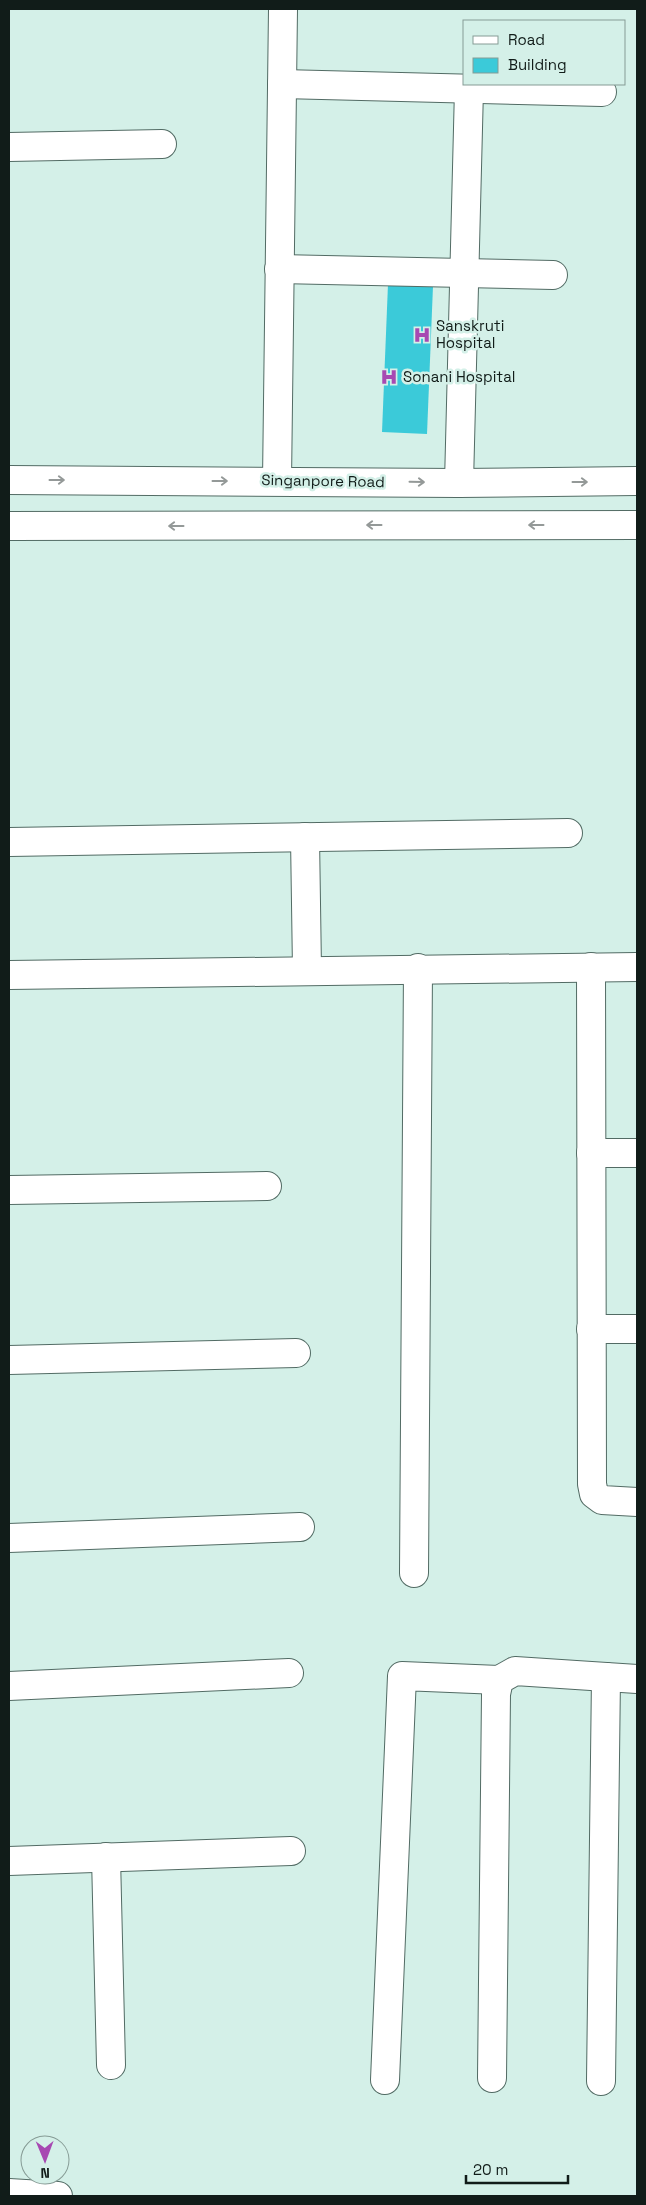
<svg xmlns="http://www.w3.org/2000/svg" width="646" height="2205" font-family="'Space Grotesk',sans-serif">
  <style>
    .building { fill: #3bcad9 }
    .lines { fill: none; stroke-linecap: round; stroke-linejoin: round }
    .street-casing { stroke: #526b64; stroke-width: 30 }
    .secondary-casing { stroke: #526b64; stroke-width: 30 }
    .street { stroke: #fff; stroke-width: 28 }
    .secondary { stroke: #fff; stroke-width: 28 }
    .oneway { stroke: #949998 }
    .labels { text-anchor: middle; stroke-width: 5; stroke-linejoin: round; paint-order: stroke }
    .poi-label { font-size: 15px; fill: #111c19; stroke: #d4f0e8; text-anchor: start }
    .street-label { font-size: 15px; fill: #111c19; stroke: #d4f0e8 }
  </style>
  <rect width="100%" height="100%" fill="#d4f0e8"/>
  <polygon class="building" points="388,284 433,286 427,434 382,432"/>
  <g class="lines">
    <g class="street-casing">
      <g id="street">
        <polyline points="282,84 602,92"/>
        <polyline points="9,147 162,144"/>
        <polyline points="279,269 553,275"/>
        <polyline points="277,481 283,9"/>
        <polyline points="459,483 469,89"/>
        <polyline points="305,837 307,970"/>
        <polyline points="9,842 568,833"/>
        <polyline points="591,967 592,1484 594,1494 602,1500 637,1502"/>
        <polyline points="9,975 637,967"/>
        <polyline points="591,1153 637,1153"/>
        <polyline points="9,1190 267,1186"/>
        <polyline points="591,1329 637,1329"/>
        <polyline points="9,1360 296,1353"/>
        <polyline points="9,1538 300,1527"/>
        <polyline points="414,1573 418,968"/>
        <polyline points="9,1686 289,1673"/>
        <polyline points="106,1857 111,2065"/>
        <polyline points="9,1861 291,1851"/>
        <polyline points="492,2078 496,1694 499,1680 515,1671 637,1679"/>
        <polyline points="385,2080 402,1676 499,1680"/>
        <polyline points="601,2081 606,1677"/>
        <polyline points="9,2193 58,2196"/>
      </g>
    </g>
    <g class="secondary-casing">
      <g id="secondary">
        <polyline points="9,480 459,483 637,481"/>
        <polyline points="9,526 637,525"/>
      </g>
    </g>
    <use href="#street" class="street"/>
    <use href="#secondary" class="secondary"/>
  </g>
  <defs><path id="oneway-shaft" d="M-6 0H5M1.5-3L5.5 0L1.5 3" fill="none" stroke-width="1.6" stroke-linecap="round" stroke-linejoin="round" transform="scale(1.25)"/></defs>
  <g class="oneway">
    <use href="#oneway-shaft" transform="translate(57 480)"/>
    <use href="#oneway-shaft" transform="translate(220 481)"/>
    <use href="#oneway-shaft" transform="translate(417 482) rotate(1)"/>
    <use href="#oneway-shaft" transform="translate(580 482)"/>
    <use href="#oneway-shaft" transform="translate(374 525) rotate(180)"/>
    <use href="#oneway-shaft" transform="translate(536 525) rotate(180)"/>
    <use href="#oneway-shaft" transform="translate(176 526) rotate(180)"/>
  </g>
  <defs>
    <g id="hospital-bare" transform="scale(1.35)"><path d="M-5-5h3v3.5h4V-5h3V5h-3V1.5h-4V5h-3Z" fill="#a749b2" stroke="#d4f0e8" stroke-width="2.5" paint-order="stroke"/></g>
  </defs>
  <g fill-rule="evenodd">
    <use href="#hospital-bare" x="422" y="335"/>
    <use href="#hospital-bare" x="389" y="377"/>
  </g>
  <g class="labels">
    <g class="poi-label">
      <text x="436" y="331">Sanskruti<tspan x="436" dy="17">Hospital</tspan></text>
      <text x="403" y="382">Sonani Hospital</text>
    </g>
    <g class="street-label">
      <text transform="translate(323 481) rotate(1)" y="5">Singanpore Road</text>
    </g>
  </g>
  <rect width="646" height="2205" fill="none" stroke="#111c19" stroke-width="20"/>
  <rect x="463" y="20" width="162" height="65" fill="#d4f0e8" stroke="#869b95"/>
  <rect x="473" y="36" width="25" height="8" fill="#ffffff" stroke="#869b95"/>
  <text x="508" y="45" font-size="15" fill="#111c19">Road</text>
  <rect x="473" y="58" width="25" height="15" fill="#3bcad9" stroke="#869b95"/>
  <text x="508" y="70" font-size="15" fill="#111c19">Building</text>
  <g transform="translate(45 2160) rotate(179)"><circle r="24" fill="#d4f0e8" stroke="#869b95"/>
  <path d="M0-4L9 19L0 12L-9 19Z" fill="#a749b2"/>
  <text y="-8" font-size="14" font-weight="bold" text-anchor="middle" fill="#111c19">N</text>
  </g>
  <path d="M466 2175v8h102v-8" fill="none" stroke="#111c19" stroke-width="2.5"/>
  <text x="473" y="2175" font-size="15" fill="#111c19" stroke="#d4f0e8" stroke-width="4" paint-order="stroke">20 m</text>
</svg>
